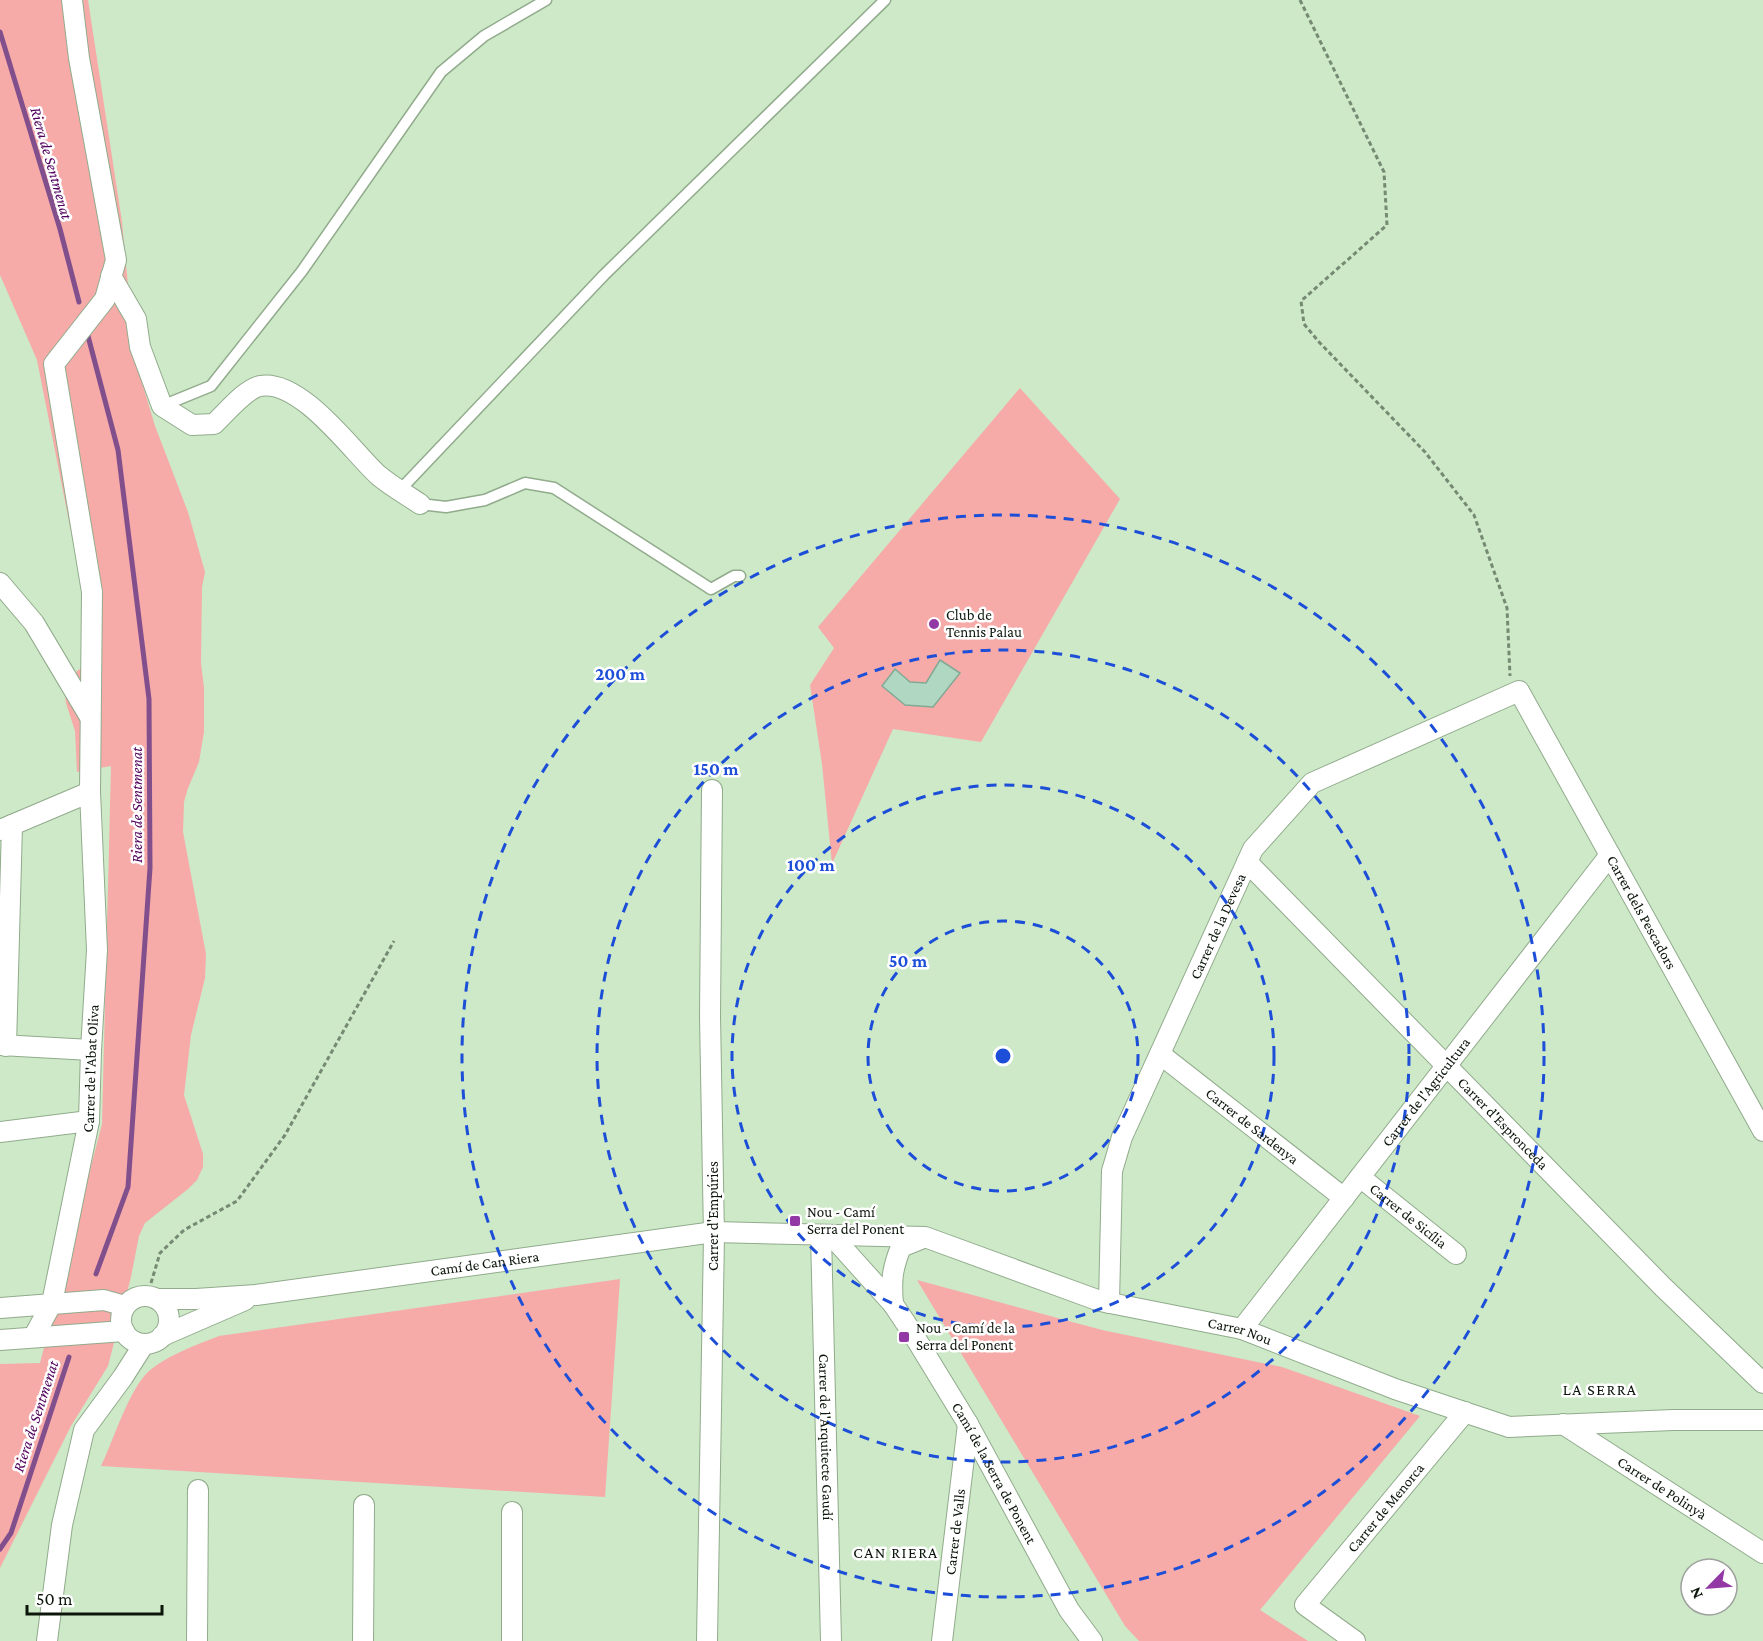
<svg xmlns="http://www.w3.org/2000/svg" width="1763" height="1641" font-family="'Crimson Pro',serif">
  <style>
    .green { fill: #f6aba9 }
    .lines { fill: none; stroke-linecap: round; stroke-linejoin: round }
    .stream { stroke: #824f8d; stroke-width: 5 }
    .building { fill: #afd7c1; stroke: #82a994; stroke-width: 1.5 }
    .service-casing { stroke: #91ab8c; stroke-width: 13 }
    .minor-casing { stroke: #91ab8c; stroke-width: 22 }
    .path { stroke: #768972; stroke-width: 3; stroke-dasharray: 4.5 3; stroke-linecap: butt }
    .service { stroke: #fff; stroke-width: 10 }
    .minor { stroke: #fff; stroke-width: 20 }
    .ring { fill: none; stroke: #1d4ed8; stroke-width: 3; stroke-dasharray: 10 8 }
    .poi-dot { fill: #9339a5; stroke: #fff; stroke-width: 2 }
    .labels { text-anchor: middle; stroke-width: 5; stroke-linejoin: round; paint-order: stroke }
    .poi-label { font-size: 15px; fill: #0c160b; stroke: #fff; text-anchor: start }
    .street-label { font-size: 15px; fill: #0c160b; stroke: #fff }
    .water-label { font-size: 16px; font-style: italic; fill: #50015d; stroke: #fff }
    .neighbourhood-label { font-size: 16px; letter-spacing: 1.5px; fill: #0c160b; stroke: #fff }
    .centre { fill: #1d4ed8; stroke: #fff; stroke-width: 3 }
    .ring-label { font-size: 18px; text-anchor: middle; font-weight: bold; fill: #1d4ed8; stroke: #fff; stroke-width: 5; stroke-linejoin: round; paint-order: stroke }
  </style>
  <rect width="100%" height="100%" fill="#cde9c8"/>
  <g class="green">
    <polygon points="0,0 88,0 122,222 135,359 155,426 188,512 205,572 202,587 201,663 204,688 204,732 199,762 188,788 184,802 183,832 206,954 205,978 191,1035 184,1095 203,1154 203,1167 197,1180 188,1189 145,1223 139,1236 131,1277 108,1366 71,1426 0,1568 0,1364 40,1363 102,1124 111,766 77,772 75,731 66,703 64,687 77,671 83,667 84,597 37,360 0,275"/>
    <polygon points="1020,388 1120,499 981,742 893,729 832,864 822,764 810,685 834,648 818,627"/>
    <path d="M 620,1279 L 605,1497 L 101,1466 C 113,1441 129,1389 149,1371 C 168,1355 196,1345 219,1336 Z"/>
    <polygon points="917,1280 1102,1330 1282,1367 1420,1416 1260,1610 1308,1641 1139,1641 1125,1626"/>
  </g>
  <g class="lines">
    <g class="stream">
      <polyline points="0,32 60,229 79,302"/>
      <polyline points="88,336 118,450 149,699 150,868 128,1187 96,1274"/>
      <polyline points="0,1549 11,1533 69,1357"/>
    </g>
  </g>
  <polygon class="building" points="940,660 960,673 933,707 905,705 882,686 895,669 910,682 926,683"/>
  <g class="lines">
    <g class="service-casing">
      <g id="service">
        <polyline points="162,406 211,386 302,271 441,72 484,36 546,0"/>
        <polyline points="400,490 604,275 885,0"/>
        <polyline points="420,504 446,507 485,500 525,483 554,488 711,589 734,576 740,576"/>
      </g>
    </g>
    <g class="minor-casing">
      <g id="minor">
        <path d="M 111,276 L 136,319 L 140,347 L 162,406 L 192,425 L 214,424 C 225,414 245,389 260,386 C 300,378 352,451 378,475 C 391,486 407,495 420,504"/>
        <polyline points="0,583 34,623 90,717"/>
        <polyline points="0,830 90,792"/>
        <path id="s1" d="M 1247,862 L 1663,1287 L 1763,1383"/>
        <polyline points="0,1045 91,1050"/>
        <polyline points="6,1046 12,825"/>
        <path id="s2" d="M 1160,1054 L 1344,1198"/>
        <polyline points="0,1132 89,1121"/>
        <path id="s3" d="M 1360,1177 L 1456,1254"/>
        <path id="s4" d="M 821,1235 L 831,1641"/>
        <path id="s5" d="M 831,1235 L 893,1304 L 913,1334 L 968,1424 L 1069,1610 L 1092,1641"/>
        <circle cx="145" cy="1320" r="24"/>
        <path id="s6" d="M 157,1299 L 196,1299 L 256,1295 L 714,1232 L 925,1237 L 1100,1301 L 1242,1329 L 1395,1389 L 1509,1427 L 1673,1420 L 1763,1420"/>
        <path id="s7" d="M 1109,1303 L 1112,1171 L 1122,1137 L 1253,849 L 1312,783 L 1519,691 L 1763,1131"/>
        <path d="M 893,1304 C 891,1281 892,1269 901,1247 L 923,1238"/>
        <polyline points="0,1308 104,1300 125,1306"/>
        <path id="s8" d="M 1242,1329 L 1610,855"/>
        <path id="s9" d="M 34,1336 L 52,1303 L 89,1121 L 91,1050 L 97,950 L 90,792 L 92,592 L 54,364 L 105,299 L 116,260 L 79,58 L 72,0"/>
        <polyline points="162,1336 245,1300"/>
        <polyline points="0,1340 124,1331"/>
        <path id="s10" d="M 1563,1424 L 1763,1553"/>
        <polyline points="47,1641 62,1525 84,1430 123,1377 144,1344"/>
        <polyline points="197,1641 198,1490"/>
        <polyline points="363,1641 364,1505"/>
        <polyline points="512,1641 512,1512"/>
        <polyline points="707,1641 714,1236 710,1016 712,790"/>
        <path id="s11" d="M 942,1641 L 968,1424"/>
        <path id="s12" d="M 1355,1641 L 1305,1605 L 1465,1412"/>
      </g>
    </g>
    <g class="path">
      <polyline points="1300,0 1384,172 1387,225 1301,301 1304,324 1319,342 1425,452 1474,515 1507,608 1510,676"/>
      <polyline points="151,1283 160,1253 184,1230 237,1201 285,1135 394,941"/>
    </g>
    <use href="#service" class="service"/>
    <use href="#minor" class="minor"/>
  </g>
  <g class="ring">
    <circle cx="1003" cy="1056" r="135"/>
    <circle cx="1003" cy="1056" r="271"/>
    <circle cx="1003" cy="1056" r="406"/>
    <circle cx="1003" cy="1056" r="541"/>
  </g>
  <g class="poi-dot">
    <circle cx="934" cy="624" r="6"/>
    <rect x="789" y="1215" width="12" height="12" rx="3"/>
    <rect x="898" y="1331" width="12" height="12" rx="3"/>
  </g>
  <g class="labels">
    <g class="poi-label">
      <text x="946" y="620">Club de<tspan x="946" dy="17">Tennis Palau</tspan></text>
      <text x="807" y="1217">Nou - Camí<tspan x="807" dy="17">Serra del Ponent</tspan></text>
      <text x="916" y="1333">Nou - Camí de la<tspan x="916" dy="17">Serra del Ponent</tspan></text>
    </g>
    <g class="street-label">
      <text dy="5" stroke="none"><textPath href="#s7" startOffset="1052">Carrer dels Pescadors</textPath></text>
      <text dy="5" stroke="none"><textPath href="#s7" startOffset="399">Carrer de la Devesa</textPath></text>
      <text dy="5" stroke="none"><textPath href="#s9" startOffset="276">Carrer de l'Abat Oliva</textPath></text>
      <text dy="5" stroke="none"><textPath href="#s8" startOffset="300">Carrer de l'Agricultura</textPath></text>
      <text dy="5" stroke="none"><textPath href="#s1" startOffset="366">Carrer d'Espronceda</textPath></text>
      <text dy="5" stroke="none"><textPath href="#s2" startOffset="117">Carrer de Sardenya</textPath></text>
      <text transform="translate(713 1216) rotate(-90)" y="5">Carrer d'Empúries</text>
      <text dy="5" stroke="none"><textPath href="#s3" startOffset="62">Carrer de Sicília</textPath></text>
      <text dy="5" stroke="none"><textPath href="#s6" startOffset="330">Camí de Can Riera</textPath></text>
      <text dy="5" stroke="none"><textPath href="#s6" startOffset="1102">Carrer Nou</textPath></text>
      <text dy="5" stroke="none"><textPath href="#s4" startOffset="202">Carrer de l'Arquitecte Gaudí</textPath></text>
      <text dy="5" stroke="none"><textPath href="#s5" startOffset="290">Camí de la Serra de Ponent</textPath></text>
      <text dy="5" stroke="none"><textPath href="#s10" startOffset="118">Carrer de Polinyà</textPath></text>
      <text dy="5" stroke="none"><textPath href="#s12" startOffset="188">Carrer de Menorca</textPath></text>
      <text dy="5" stroke="none"><textPath href="#s11" startOffset="110">Carrer de Valls</textPath></text>
    </g>
    <g class="water-label">
      <text transform="translate(52 163) rotate(74)" y="6">Riera de Sentmenat</text>
      <text transform="translate(136 805) rotate(-90)" y="6">Riera de Sentmenat</text>
      <text transform="translate(35 1416) rotate(-72)" y="6">Riera de Sentmenat</text>
    </g>
    <g class="neighbourhood-label">
      <text x="1600" y="1395">LA SERRA</text>
      <text x="896" y="1558">CAN RIERA</text>
    </g>
  </g>
  <circle cx="1003" cy="1056" r="9" class="centre"/>
  <g class="ring-label">
    <text x="620" y="680">200 m</text>
    <text x="716" y="775">150 m</text>
    <text x="811" y="871">100 m</text>
    <text x="908" y="967">50 m</text>
  </g>
  <g transform="translate(1709 1587) rotate(245)"><circle r="28" fill="#ffffff" stroke="#9ea29d" stroke-width="1.5"/>
  <path d="M0-4.5L10 22L0 15L-10 22Z" fill="#9339a5"/>
  <text y="-9" font-size="16" font-weight="bold" text-anchor="middle" fill="#0c160b">N</text>
  </g>
  <path d="M27 1605v9h135v-9" fill="none" stroke="#0c160b" stroke-width="3"/>
  <text x="36" y="1605" font-size="18" fill="#0c160b" stroke="#ffffff" stroke-width="4.5" paint-order="stroke">50 m</text>
</svg>
